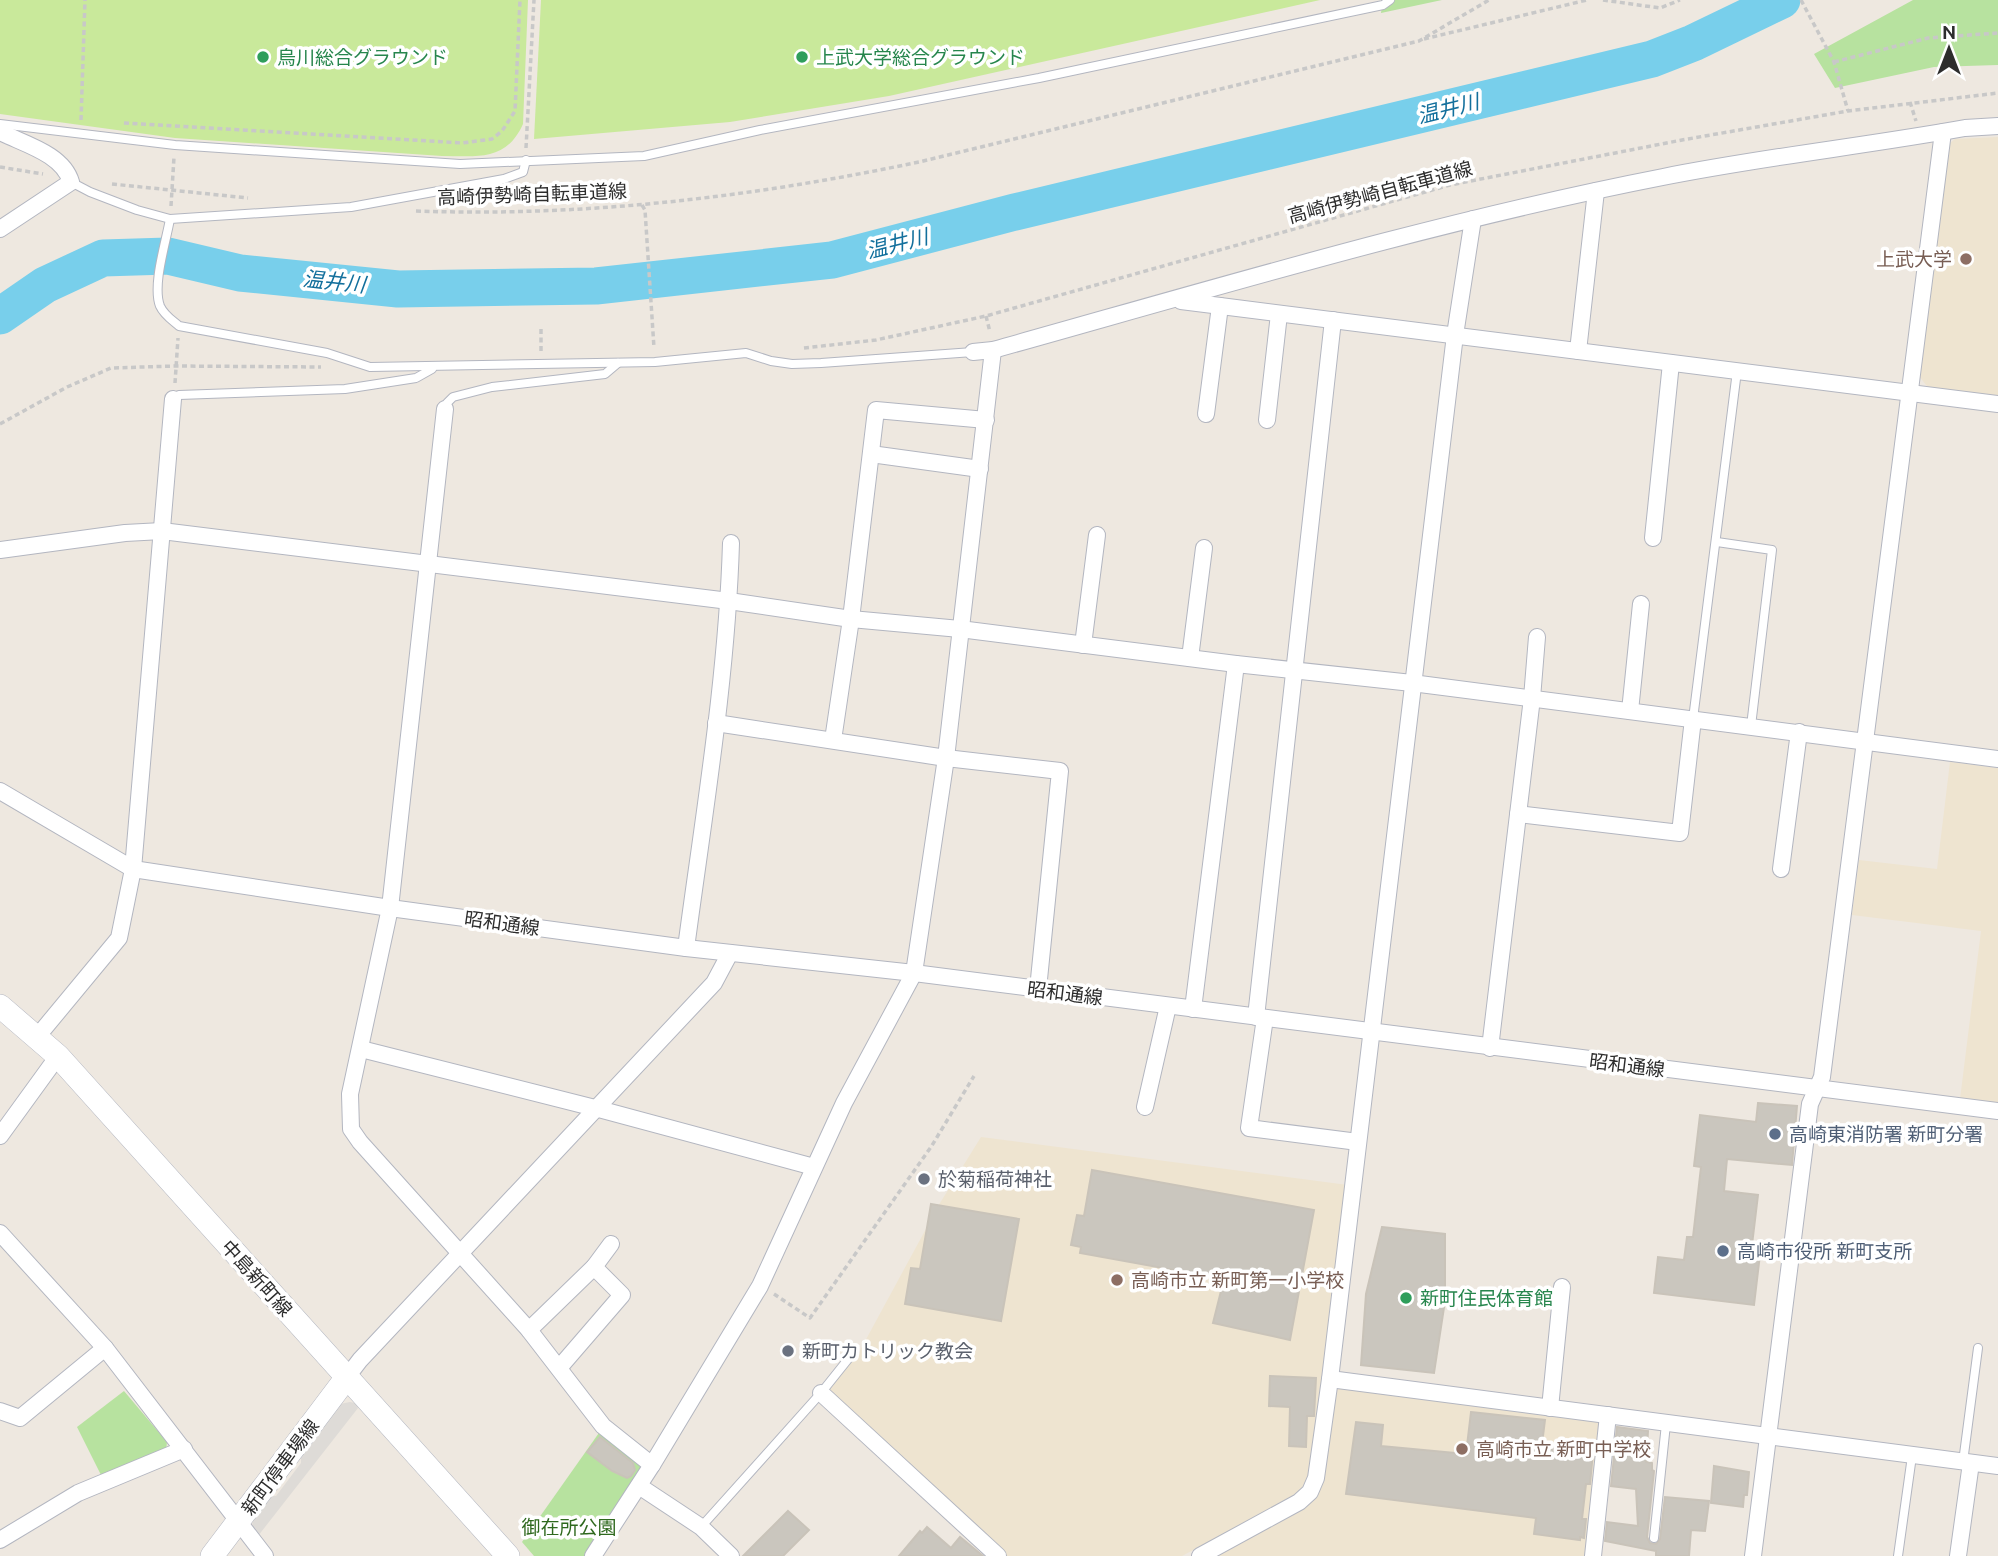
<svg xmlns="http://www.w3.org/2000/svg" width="1998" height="1556" font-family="Ubuntu,'Noto Sans JP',sans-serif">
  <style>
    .education { fill: #eee4d0 }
    .green { fill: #b7e29f }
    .pitch { fill: #c9e99b }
    .plaza { fill: #dedbd7 }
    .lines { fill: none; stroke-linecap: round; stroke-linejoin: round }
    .river { stroke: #78cfeb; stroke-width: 37 }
    .building { fill: #cac6be; stroke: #c9c3b9; stroke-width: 2 }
    .lane-casing { stroke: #b3b6c0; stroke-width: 10 }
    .street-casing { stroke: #b3b6c0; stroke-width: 18 }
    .secondary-casing { stroke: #b3b6c0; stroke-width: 24 }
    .path { stroke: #c8c8c8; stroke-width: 3.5; stroke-dasharray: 5 3.5; stroke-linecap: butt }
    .lane { stroke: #fff; stroke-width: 8 }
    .street { stroke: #fff; stroke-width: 16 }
    .secondary { stroke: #fff; stroke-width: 23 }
    .leisure-dot { fill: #2e9e5b; stroke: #fff; stroke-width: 2.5 }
    .education-dot { fill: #8d6e63; stroke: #fff; stroke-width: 2.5 }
    .service-dot { fill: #5c6f8a; stroke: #fff; stroke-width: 2.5 }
    .worship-dot { fill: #6b7280; stroke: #fff; stroke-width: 2.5 }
    .labels { text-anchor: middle; stroke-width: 7; stroke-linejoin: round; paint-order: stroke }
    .leisure-label { font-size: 19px; fill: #27864d; stroke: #fff; text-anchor: start }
    .street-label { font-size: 19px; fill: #2d2d2d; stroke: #fff }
    .education-label { font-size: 19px; fill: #785e54; stroke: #fff; text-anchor: start }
    .service-label { font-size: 19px; fill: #4e5e75; stroke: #fff; text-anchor: start }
    .worship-label { font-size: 19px; fill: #5b616d; stroke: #fff; text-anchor: start }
    .park-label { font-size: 19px; fill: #2f691e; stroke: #fff }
    .water-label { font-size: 21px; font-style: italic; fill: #126f9c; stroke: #fff }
  </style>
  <rect width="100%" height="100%" fill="#eee8e0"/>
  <g class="education">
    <polygon points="1998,137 1998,399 1930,390 1919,376 1950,143 1955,139"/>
    <polygon points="1950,762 1998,768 1998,1104 1960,1099 1981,931 1852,915 1859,860 1937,869"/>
    <polygon points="981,1137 1348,1185 1308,1488 1182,1556 1003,1556 827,1392 857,1356 940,1203"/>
    <polygon points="1333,1385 1604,1420 1587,1556 1209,1556 1302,1504"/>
  </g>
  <g class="green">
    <polygon points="1383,0 1442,0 1381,13"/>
    <polygon points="1913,0 1998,0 1998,65 1934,67 1835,88 1814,54"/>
    <polygon points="124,1391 167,1442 166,1451 103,1479 77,1427"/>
    <polygon points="601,1430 644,1465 585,1556 534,1556 522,1542"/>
  </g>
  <g class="pitch">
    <path d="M 0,0 L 528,0 L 523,124 C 506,162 477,156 442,156 L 175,138 L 0,114 Z"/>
    <polygon points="541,0 1320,0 889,96 730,122 534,139"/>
  </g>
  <polygon class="plaza" points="350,1402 355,1403 358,1408 258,1536 253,1530 252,1518 269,1496 276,1496 301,1463 301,1452 340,1404"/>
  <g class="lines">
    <polyline class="river" points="0,316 45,285 103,258 168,256 240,273 398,289 596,286 832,260 1015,212 1652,59 1693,43 1782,0"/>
  </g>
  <g class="building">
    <polygon points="1758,1103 1797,1106 1792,1165 1727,1159 1724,1191 1758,1195 1752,1245 1761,1246 1754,1305 1654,1293 1658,1257 1684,1260 1687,1237 1693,1237 1701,1167 1694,1166 1700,1115 1756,1122"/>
    <polygon points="1092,1170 1314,1210 1290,1340 1213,1323 1224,1279 1080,1253 1081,1247 1071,1245 1077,1215 1084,1216"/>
    <polygon points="931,1204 1019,1219 1001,1321 905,1304 911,1268 920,1269"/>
    <polygon points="1382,1227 1445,1234 1445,1301 1434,1373 1361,1365 1366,1294"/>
    <polygon points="1270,1376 1316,1378 1314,1416 1307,1416 1306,1447 1289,1446 1290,1407 1269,1406"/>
    <polygon points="1471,1412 1545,1420 1542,1444 1593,1452 1590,1484 1586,1484 1582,1519 1586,1519 1584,1538 1580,1537 1580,1540 1534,1534 1536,1518 1346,1494 1356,1422 1383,1425 1381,1446 1466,1454"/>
    <polygon points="1617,1427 1648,1431 1646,1462 1652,1463 1652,1470 1654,1471 1647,1537 1650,1543 1656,1544 1660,1539 1665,1497 1709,1501 1705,1531 1691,1530 1689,1556 1656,1556 1656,1551 1605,1541 1607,1522 1638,1526 1636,1489 1611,1486"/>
    <polygon points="600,1437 633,1463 635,1470 631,1476 627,1478 612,1471 587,1452"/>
    <polygon points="1714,1466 1749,1472 1747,1495 1744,1495 1743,1507 1711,1503"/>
    <polygon points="788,1511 809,1530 783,1556 743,1556"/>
    <polygon points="927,1527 951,1548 960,1537 983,1556 899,1556 920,1531 922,1533"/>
  </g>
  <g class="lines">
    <g class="lane-casing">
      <g id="lane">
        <polyline points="0,124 175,145 460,164 644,156 760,130 1039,78 1383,5 1390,0"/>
        <polyline points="71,182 90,192 137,210 170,219 351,207 504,179 523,172 526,160"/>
        <path d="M 170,219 C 166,242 152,285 160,306 C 164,315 172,320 179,326 L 327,353 L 370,367 L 655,362 L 746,353 L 771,361 L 792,364 L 821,363 L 973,352"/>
        <polyline points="173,399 179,395 345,389 416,378 432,369"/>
        <polyline points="445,409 447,403 453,397 492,387 605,374 618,363"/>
        <polyline points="1717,542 1772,550 1751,726"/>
        <polyline points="1693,719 1737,371"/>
        <polyline points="1963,1462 1978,1348"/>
        <polyline points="701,1527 821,1393 853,1353"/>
        <polyline points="1654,1538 1666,1424"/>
        <polyline points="1898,1556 1912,1456"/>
      </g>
    </g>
    <g class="street-casing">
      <g id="street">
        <path d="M 0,132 C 24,144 63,154 71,182 L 0,229"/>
        <polyline points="1181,301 1998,404"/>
        <polyline points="1578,351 1596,191"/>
        <path d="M 973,352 L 993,350 C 1215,288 1437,221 1663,177 C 1763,157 1865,146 1965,128 L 1998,126"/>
        <polyline points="445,409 390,908 350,1094 351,1129 360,1142 529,1330 603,1426 652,1465"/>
        <polyline points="1206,414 1220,306"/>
        <polyline points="1267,420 1279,314"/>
        <polyline points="871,454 980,469"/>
        <polyline points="1653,538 1671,363"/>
        <polyline points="0,550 125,533 162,531 729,601 851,619 960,629 1236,664 1412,683 1998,759"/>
        <polyline points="1083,645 1097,535"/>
        <polyline points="1190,658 1204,548"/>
        <polyline points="1630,711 1641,604"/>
        <polyline points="716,723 946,758 1060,771 1038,989"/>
        <polyline points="833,740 851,619 876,410 986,420"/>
        <polyline points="0,791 133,869 390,908 686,948 914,973 1998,1111"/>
        <polyline points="1518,814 1680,833 1693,719"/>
        <polyline points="1781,869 1799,732"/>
        <path d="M 686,948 C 704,813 727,678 731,543"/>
        <polyline points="1193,1009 1236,664"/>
        <polyline points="1256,1017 1333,320"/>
        <polyline points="1265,1018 1249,1128 1358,1142"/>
        <polyline points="37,1037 119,938 133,869 173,399"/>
        <polyline points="1490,1048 1532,698 1537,637"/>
        <polyline points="361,1049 595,1108 814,1167"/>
        <polyline points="1145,1107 1168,1006"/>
        <polyline points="0,1136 58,1056"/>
        <polyline points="0,1233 105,1348 265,1556"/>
        <polyline points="529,1330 594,1267 611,1244"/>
        <polyline points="559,1368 622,1295 594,1267"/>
        <polyline points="347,1377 360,1360 714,983 730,953"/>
        <polyline points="1330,1379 1998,1466"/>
        <polyline points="821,1393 998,1556"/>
        <polyline points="1550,1408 1562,1287"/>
        <polyline points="0,1411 20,1418 105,1348"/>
        <polyline points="639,1486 701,1527 731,1556"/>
        <polyline points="0,1540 78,1493 184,1449"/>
        <polyline points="593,1556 652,1465 760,1286 844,1103 914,973 946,758 993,350"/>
        <polyline points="1200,1556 1299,1502 1310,1492 1316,1478 1330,1379 1455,335 1473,219"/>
        <polyline points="1593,1556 1608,1415"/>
        <polyline points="1753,1556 1810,1104 1822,1077 1943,132"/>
        <polyline points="1958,1556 1971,1463"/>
      </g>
    </g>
    <g class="secondary-casing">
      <g id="secondary">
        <polyline points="0,1006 58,1056 508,1556"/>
        <polyline points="212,1556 347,1377"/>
      </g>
    </g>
    <g class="path">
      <polyline points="1603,0 1660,8 1680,0"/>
      <polyline points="1801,0 1834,62 1848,111"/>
      <polyline points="1424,39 1587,0"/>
      <polyline points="1834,62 1928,38 1998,33"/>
      <polyline points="1910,102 1916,121"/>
      <polyline points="81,120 85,0"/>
      <polyline points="124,123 462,143 492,139 502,131 515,111 520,0"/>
      <polyline points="526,148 534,0"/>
      <polyline points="0,167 43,174"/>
      <polyline points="112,184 248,198"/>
      <polyline points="642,205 645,210 654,348"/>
      <polyline points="171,206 174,157"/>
      <path d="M 416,211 C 586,217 752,197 919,162 L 1419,41 L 1489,0"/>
      <polyline points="986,316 990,332"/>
      <polyline points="541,329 541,352"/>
      <polyline points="804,348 876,340 986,316 1450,185 1682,140 1848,111 1998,93"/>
      <polyline points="175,383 178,338"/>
      <polyline points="0,424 67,387 111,368 176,366 321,367"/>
      <polyline points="774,1294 810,1318 931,1147 974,1076"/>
    </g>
    <use href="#lane" class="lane"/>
    <use href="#street" class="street"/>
    <use href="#secondary" class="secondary"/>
  </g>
  <g class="leisure-dot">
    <circle cx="263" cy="57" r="7"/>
    <circle cx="802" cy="57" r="7"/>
    <circle cx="1406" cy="1298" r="7"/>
  </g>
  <g class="education-dot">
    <circle cx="1966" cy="259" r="7"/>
    <circle cx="1117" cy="1280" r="7"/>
    <circle cx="1462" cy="1449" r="7"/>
  </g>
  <g class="service-dot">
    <circle cx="1775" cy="1134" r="7"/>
    <circle cx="1723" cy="1251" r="7"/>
  </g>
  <g class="worship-dot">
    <circle cx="924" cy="1179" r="7"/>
    <circle cx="788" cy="1351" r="7"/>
  </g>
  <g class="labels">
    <g class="leisure-label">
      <text x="277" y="64">烏川総合グラウンド</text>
      <text x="816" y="64">上武大学総合グラウンド</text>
      <text x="1420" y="1305">新町住民体育館</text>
    </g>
    <g class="street-label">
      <text transform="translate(1380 192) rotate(-15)" y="7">高崎伊勢崎自転車道線</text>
      <text transform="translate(532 194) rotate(-2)" y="7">高崎伊勢崎自転車道線</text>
      <text transform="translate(502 923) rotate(8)" y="7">昭和通線</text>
      <text transform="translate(1065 993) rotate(7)" y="7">昭和通線</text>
      <text transform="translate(1627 1065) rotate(7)" y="7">昭和通線</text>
      <text transform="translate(257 1278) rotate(48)" y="7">中島新町線</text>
      <text transform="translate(280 1467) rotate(-53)" y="7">新町停車場線</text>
    </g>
    <g class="education-label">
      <text x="1952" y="266" text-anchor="end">上武大学</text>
      <text x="1131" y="1287">高崎市立 新町第一小学校</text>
      <text x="1476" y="1456">高崎市立 新町中学校</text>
    </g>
    <g class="service-label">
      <text x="1789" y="1141">高崎東消防署 新町分署</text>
      <text x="1737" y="1258">高崎市役所 新町支所</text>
    </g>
    <g class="worship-label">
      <text x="938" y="1186">於菊稲荷神社</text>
      <text x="802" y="1358">新町カトリック教会</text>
    </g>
    <g class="park-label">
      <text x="569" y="1534">御在所公園</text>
    </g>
    <g class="water-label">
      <text transform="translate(1448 109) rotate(-14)" y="7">温井川</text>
      <text transform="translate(897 244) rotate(-14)" y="7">温井川</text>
      <text transform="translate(334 282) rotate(6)" y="7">温井川</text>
    </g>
  </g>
  <g transform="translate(1949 49)" stroke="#ffffff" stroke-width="5" paint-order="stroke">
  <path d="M0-5L12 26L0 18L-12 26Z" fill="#2d2d2d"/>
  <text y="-10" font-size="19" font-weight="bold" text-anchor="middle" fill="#2d2d2d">N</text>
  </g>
</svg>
